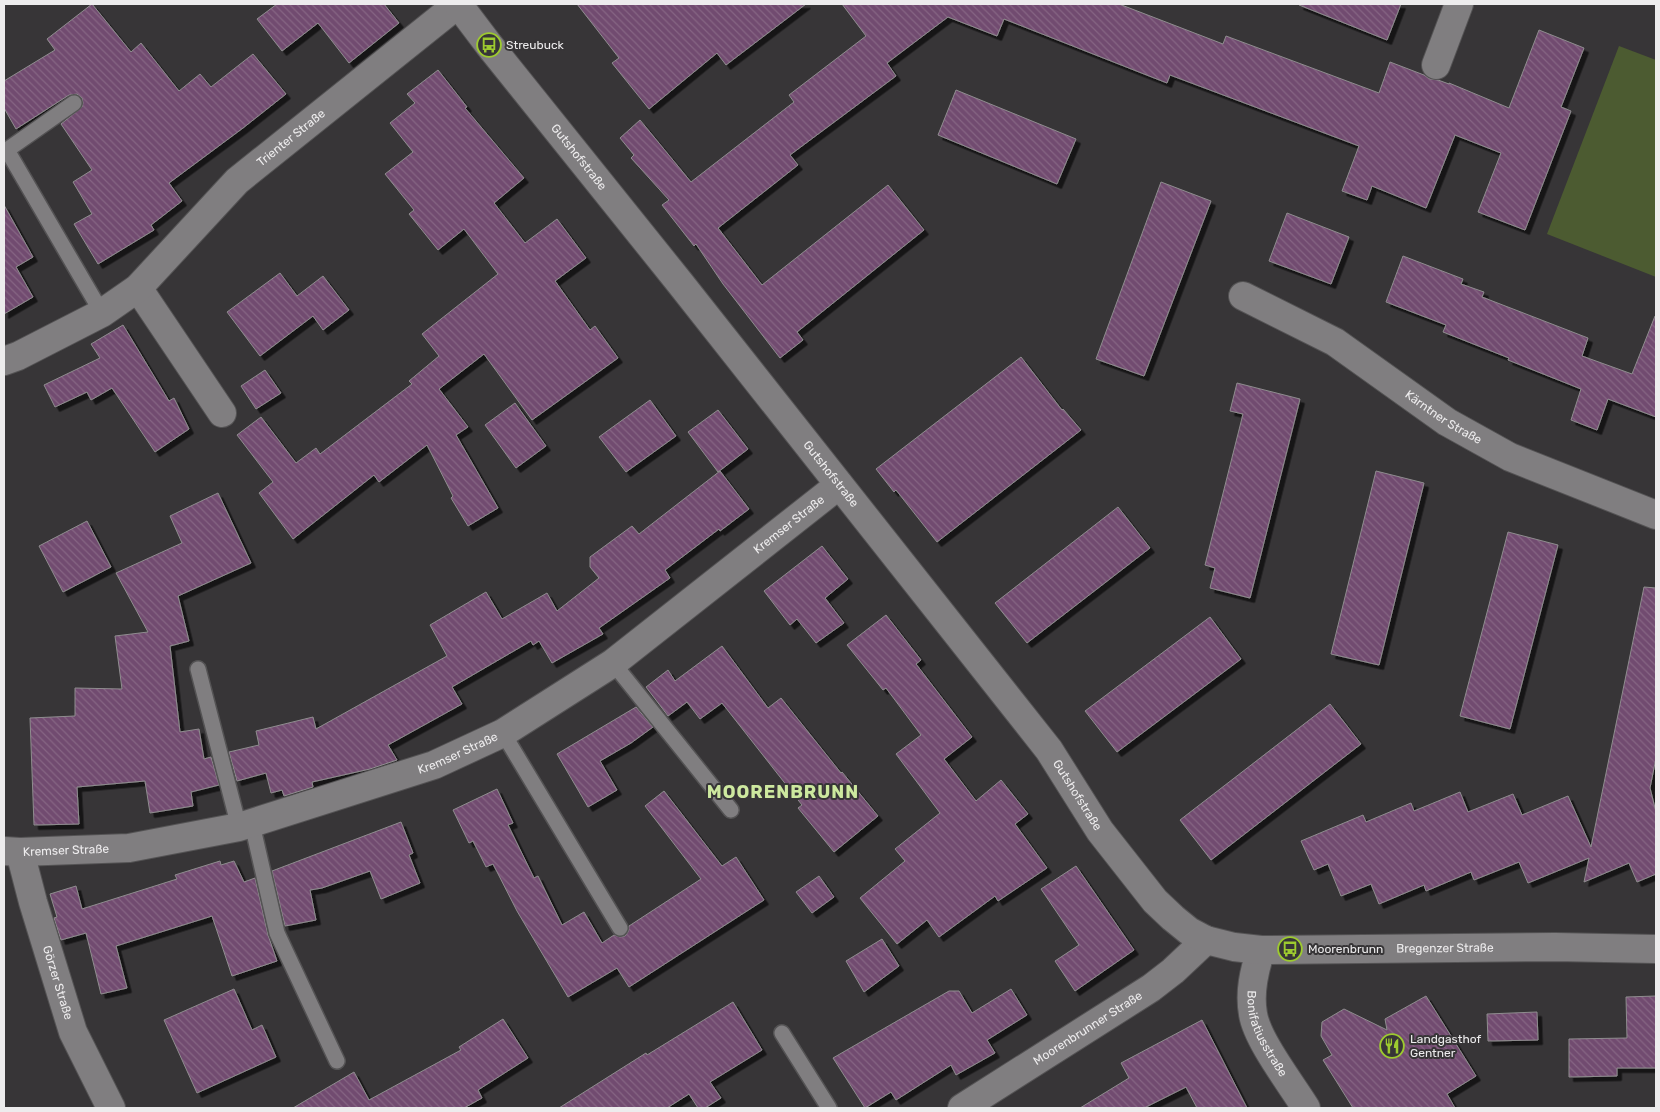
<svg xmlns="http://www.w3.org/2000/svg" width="1660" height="1112" font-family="Rubik,sans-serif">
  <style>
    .green { fill: #4c5b31 }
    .building { fill: url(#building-back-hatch); stroke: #8f8d8f; filter: url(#shadow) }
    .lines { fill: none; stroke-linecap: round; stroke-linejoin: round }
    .lane-casing { stroke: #545354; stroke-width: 18 }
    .street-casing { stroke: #545354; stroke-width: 30 }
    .secondary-casing { stroke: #545354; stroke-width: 30 }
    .lane { stroke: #807e80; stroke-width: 15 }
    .street { stroke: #807e80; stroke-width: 28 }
    .secondary { stroke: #807e80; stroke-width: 28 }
    .labels { text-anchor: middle; stroke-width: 4; stroke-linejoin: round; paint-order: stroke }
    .poi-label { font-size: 12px; fill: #edeced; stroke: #373537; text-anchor: start }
    .street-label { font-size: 12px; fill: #edeced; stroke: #373537 }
    .district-label { font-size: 18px; font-weight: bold; letter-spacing: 1px; fill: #cde89f; stroke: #373537 }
  </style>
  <defs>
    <pattern id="building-back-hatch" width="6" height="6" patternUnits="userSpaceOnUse" patternTransform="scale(1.25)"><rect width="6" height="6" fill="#714b6f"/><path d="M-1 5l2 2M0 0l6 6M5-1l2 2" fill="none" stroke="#866584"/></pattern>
    <filter id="shadow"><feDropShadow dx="4.5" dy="4.5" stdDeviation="0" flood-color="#0009"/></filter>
  </defs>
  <rect width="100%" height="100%" fill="#373537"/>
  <polygon class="green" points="1619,46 1656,60 1656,277 1547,234"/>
  <g class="building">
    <polygon points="92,4 131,52 141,43 179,91 200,74 211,87 253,54 286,94 243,128 169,183 182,201 151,225 154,230 98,264 74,224 92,214 73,182 92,170 61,124 82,107 83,103 82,98 77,94 69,95 16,129 4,108 4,81 55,50 47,39"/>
    <polygon points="277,4 384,4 399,23 349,63 318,23 282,51 257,19"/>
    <polygon points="577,4 806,4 726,65 717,53 649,109 612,63 619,58"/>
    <polygon points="842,4 1119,4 1223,44 1226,36 1379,93 1390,62 1424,75 1430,79 1438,80 1449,84 1449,83 1509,108 1539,30 1584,48 1561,107 1571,111 1525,230 1478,212 1501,153 1455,135 1426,208 1372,186 1367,200 1342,191 1359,146 1170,75 1167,83 1004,19 997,36 948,17 887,63 896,76 790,155 798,165 718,228 762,285 888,185 924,230 797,332 803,340 780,358 723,284 696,244 694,246 662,205 669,200 631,158 634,155 620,138 640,120 691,182 794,102 789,95 866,36"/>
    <polygon points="1299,4 1401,4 1387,40 1299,5"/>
    <polygon points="438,70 467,107 465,108 524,178 494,203 525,243 557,219 586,258 555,281 590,330 595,326 618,358 532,420 484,354 439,389 468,427 456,435 498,508 468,526 451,498 453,496 427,445 379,482 374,475 293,539 259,493 273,482 237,435 261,417 296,463 316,448 320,454 412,384 409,381 439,356 422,334 498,274 464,229 438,250 409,214 414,210 385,174 413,152 390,123 415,103 407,94"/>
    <polygon points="956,90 1076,139 1057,184 938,135"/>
    <polygon points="1161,182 1211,201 1144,376 1096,359"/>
    <polygon points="4,205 33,257 16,267 33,297 4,314"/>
    <polygon points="1287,213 1349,237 1331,284 1269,261"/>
    <polygon points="1403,256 1463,279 1461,284 1484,292 1482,297 1588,338 1582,356 1632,374 1655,316 1656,316 1656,417 1608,399 1597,430 1571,420 1581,389 1508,360 1509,358 1443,332 1446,325 1386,302"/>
    <polygon points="280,273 297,296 323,276 349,310 323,330 313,316 260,356 227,312"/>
    <polygon points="123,325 169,401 174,398 189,429 155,452 112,388 91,400 87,392 55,407 44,385 100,358 91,344"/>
    <polygon points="1021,357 1062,410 1063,409 1081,430 937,542 896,490 894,492 876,469"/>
    <polygon points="265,370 281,393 256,409 241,386"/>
    <polygon points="1237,383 1300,399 1250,598 1210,588 1215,568 1205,565 1243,414 1230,411"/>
    <polygon points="650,400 676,436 626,472 599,437"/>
    <polygon points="515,403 546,446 516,468 485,425"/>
    <polygon points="718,410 748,449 718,472 688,432"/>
    <polygon points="720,471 749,509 720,531 719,529 665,570 670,578 599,628 603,634 552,663 539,641 533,645 531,641 452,687 462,704 388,745 397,760 370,769 312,782 313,787 284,796 282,790 271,793 266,773 237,781 229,752 259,745 256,731 313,717 316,729 447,656 430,625 486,592 502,619 547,593 557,611 599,578 590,567 590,557 632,526 639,534"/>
    <polygon points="1376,471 1424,483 1379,665 1331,654"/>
    <polygon points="218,493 251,563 178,596 189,641 170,646 180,732 199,729 204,759 211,757 219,785 191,792 193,806 150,813 145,781 77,787 79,824 34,825 30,718 75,716 75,688 122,689 115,636 148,632 116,573 182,543 170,516"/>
    <polygon points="1118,507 1150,548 1027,643 995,603"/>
    <polygon points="87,521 111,567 63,592 39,546"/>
    <polygon points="1508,532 1558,545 1510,729 1460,716"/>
    <polygon points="822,546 848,579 825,598 844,623 816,643 797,619 790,625 764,591"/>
    <polygon points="1644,587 1656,588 1656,758 1650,788 1656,812 1656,874 1637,882 1629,863 1584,882 1589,858 1528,883 1519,862 1474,880 1471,872 1426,891 1424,885 1379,904 1371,884 1341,896 1328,864 1314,870 1301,841 1363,815 1366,822 1411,803 1414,811 1460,792 1468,812 1513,794 1522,815 1568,796 1591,847"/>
    <polygon points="886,615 921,660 916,664 972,737 944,759 976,801 1001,780 1028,814 1015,824 1047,868 998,901 995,896 939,937 927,920 897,944 860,898 905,861 895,849 940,813 896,754 921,735 886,688 883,690 847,645"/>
    <polygon points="1210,617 1241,659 1117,752 1085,711"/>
    <polygon points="722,646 768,708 781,698 841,773 842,772 878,816 834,852 798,808 802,805 722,703 700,719 687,702 668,716 646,687 668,670 675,681"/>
    <polygon points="1330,704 1361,744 1211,860 1180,820"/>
    <polygon points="636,707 653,727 631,743 600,761 617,790 588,807 557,754"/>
    <polygon points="497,789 513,823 508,825 534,878 538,876 562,925 584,912 602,943 614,935 620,937 625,936 628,932 629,926 701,879 645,806 664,791 722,866 736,857 764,900 629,987 617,968 568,997 517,911 493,864 486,867 473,841 469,843 453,810"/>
    <polygon points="401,822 413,853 409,855 420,883 381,899 370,871 322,888 310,890 316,920 285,926 272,871"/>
    <polygon points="220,861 221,865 234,861 244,882 255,878 268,935 277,961 232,976 212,916 116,946 127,988 101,994 86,933 61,940 54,918 57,917 50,894 76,886 82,909 177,879 175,875"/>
    <polygon points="1076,866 1134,950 1075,991 1055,961 1079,945 1041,889"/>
    <polygon points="819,876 834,897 812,913 796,892"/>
    <polygon points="882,939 899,966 864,992 846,961"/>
    <polygon points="234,989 252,1030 262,1025 276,1057 197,1093 164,1020"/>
    <polygon points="1011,989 1027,1015 987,1040 995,1053 956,1075 951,1065 896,1100 891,1092 865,1108 833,1058 949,991 959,991 972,1013"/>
    <polygon points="1426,996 1476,1076 1447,1094 1455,1108 1353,1108 1323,1060 1332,1055 1321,1036 1322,1022 1344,1009 1387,1030 1385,1019"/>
    <polygon points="1656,996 1656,1068 1617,1068 1617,1076 1569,1077 1569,1039 1627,1038 1626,997"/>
    <polygon points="733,1002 762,1050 710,1082 721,1098 705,1108 698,1108 689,1094 667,1108 559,1108 646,1053 647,1055"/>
    <polygon points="1537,1012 1538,1040 1488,1041 1487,1014"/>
    <polygon points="503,1019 528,1058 478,1090 482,1098 464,1108 293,1108 354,1072 369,1100 461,1050 459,1047"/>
    <polygon points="1202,1020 1247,1108 1197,1108 1186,1087 1144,1108 1080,1108 1129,1078 1121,1063"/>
  </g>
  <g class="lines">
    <g class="lane-casing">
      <g id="lane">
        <polyline points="74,103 7,150 102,313"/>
        <polyline points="613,663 731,810"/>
        <polyline points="198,669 239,827"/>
        <polyline points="503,733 620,928"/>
        <polyline points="252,824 277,933 337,1061"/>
        <polyline points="782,1033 829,1108"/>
      </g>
    </g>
    <g class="street-casing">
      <g id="street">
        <polyline points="1436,65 1459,4"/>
        <polyline points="138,288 222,413"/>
        <path id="s1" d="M 1243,296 L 1335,342 L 1447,422 L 1510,457 L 1656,515"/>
        <path id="s2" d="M 4,361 L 18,356 L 102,313 L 138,288 L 237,181 L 458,4"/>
        <path id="s3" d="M 4,851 L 20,852 L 129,848 L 239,827 L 434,765 L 503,733 L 613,663 L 839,485"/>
        <path id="s4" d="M 20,852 L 33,902 L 73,1032 L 111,1108"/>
        <path id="s5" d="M 1261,950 C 1254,971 1249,992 1253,1014 C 1257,1040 1292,1085 1306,1108"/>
        <path id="s6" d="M 962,1108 L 1151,988 L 1173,971 L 1206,940"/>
      </g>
    </g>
    <g class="secondary-casing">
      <g id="secondary">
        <path id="s7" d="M 458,4 L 489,45 L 680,283 L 1049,750 L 1100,831 L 1155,901 L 1173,918 L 1189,931 L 1206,940 L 1234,947 L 1261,950 L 1555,947 L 1656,949"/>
      </g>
    </g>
    <use href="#lane" class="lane"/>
    <use href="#street" class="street"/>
    <use href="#secondary" class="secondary"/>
  </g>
  <defs>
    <g id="bus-ring" transform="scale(1.25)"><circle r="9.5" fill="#373537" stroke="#9dca2f" stroke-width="1.5"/><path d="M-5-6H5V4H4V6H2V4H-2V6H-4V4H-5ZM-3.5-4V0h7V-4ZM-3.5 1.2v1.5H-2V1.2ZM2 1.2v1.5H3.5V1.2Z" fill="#9dca2f"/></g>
    <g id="restaurant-ring" transform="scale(1.25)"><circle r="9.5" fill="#373537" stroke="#9dca2f" stroke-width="1.5"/><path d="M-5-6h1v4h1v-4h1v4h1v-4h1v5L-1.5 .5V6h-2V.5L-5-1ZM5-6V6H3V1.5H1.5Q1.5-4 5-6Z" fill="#9dca2f"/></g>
  </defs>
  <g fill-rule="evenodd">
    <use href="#bus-ring" x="489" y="45"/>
    <use href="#bus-ring" x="1290" y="949"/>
    <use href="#restaurant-ring" x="1392" y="1046"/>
  </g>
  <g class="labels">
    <g class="poi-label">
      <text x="506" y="49">Streubuck</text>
      <text x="1308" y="953">Moorenbrunn</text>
      <text x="1410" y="1043">Landgasthof<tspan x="1410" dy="14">Gentner</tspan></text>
    </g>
    <g class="street-label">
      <text dy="4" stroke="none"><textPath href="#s2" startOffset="368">Trienter Straße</textPath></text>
      <text dy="4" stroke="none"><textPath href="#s7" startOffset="195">Gutshofstraße</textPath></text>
      <text dy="4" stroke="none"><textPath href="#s1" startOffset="235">Kärntner Straße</textPath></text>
      <text dy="4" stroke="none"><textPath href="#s7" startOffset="600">Gutshofstraße</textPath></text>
      <text dy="4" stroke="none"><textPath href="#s3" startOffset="872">Kremser Straße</textPath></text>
      <text dy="4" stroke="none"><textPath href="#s3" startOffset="468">Kremser Straße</textPath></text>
      <text dy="4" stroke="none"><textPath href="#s7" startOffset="1005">Gutshofstraße</textPath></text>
      <text dy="4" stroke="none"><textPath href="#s3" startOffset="62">Kremser Straße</textPath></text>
      <text dy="4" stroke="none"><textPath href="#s7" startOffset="1441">Bregenzer Straße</textPath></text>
      <text dy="4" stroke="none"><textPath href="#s4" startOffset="136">Görzer Straße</textPath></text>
      <text dy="4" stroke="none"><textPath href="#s6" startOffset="149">Moorenbrunner Straße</textPath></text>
      <text dy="4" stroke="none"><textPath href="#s5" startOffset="88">Bonifatiusstraße</textPath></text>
    </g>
    <g class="district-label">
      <text x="783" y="798">MOORENBRUNN</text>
    </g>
  </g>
  <rect width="1660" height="1112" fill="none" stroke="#edeced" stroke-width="10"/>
</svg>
